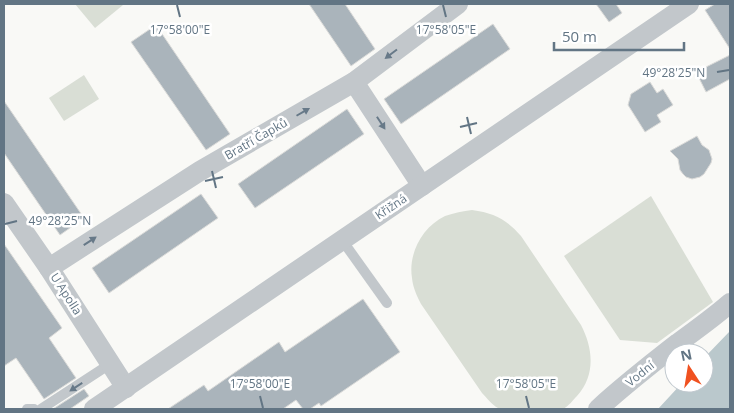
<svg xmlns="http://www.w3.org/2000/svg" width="734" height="413" font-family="'Open Sans',sans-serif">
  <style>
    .green { fill: #d9ded5 }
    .water { fill: #bac8cc }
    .building { fill: #aab4bb; stroke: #dbdbd9 }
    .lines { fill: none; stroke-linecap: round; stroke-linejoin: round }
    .lane { stroke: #c2c7cb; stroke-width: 10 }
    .street { stroke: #c2c7cb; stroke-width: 20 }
    .oneway { fill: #677988 }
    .ticks { fill: none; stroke: #627584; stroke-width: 2 }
    .labels { text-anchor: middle; stroke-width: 5; stroke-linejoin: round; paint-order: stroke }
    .street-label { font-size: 12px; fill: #627584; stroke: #fff }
    .ticks-label { font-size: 12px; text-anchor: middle; fill: #627584; stroke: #fff; stroke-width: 5; stroke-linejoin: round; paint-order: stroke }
  </style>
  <rect width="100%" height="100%" fill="#f9f9f6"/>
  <g class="green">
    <polygon points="75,4 122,4 123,5 95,28"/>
    <polygon points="84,75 99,99 64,121 49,98"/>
    <polygon points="651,196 713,302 657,343 620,340 564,256"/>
    <path d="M 472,210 C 494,213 506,219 521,236 L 581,325 C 593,348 596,375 577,396 C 573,400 569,406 563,409 C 557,411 536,409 529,409 C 521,409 505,411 498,408 C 492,405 487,398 482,393 L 421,304 C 417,296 413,288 412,278 C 408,254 422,227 445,216 C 454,213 463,211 472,210 Z"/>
  </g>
  <polygon class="water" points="730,331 730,409 658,409 682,383 704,383 704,358"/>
  <g class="building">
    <polygon points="309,4 345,4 375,49 351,66"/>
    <polygon points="596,4 616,4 622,13 609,22"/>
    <polygon points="715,4 730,4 730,49 705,10"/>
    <polygon points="493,24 510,49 401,124 384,99"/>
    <polygon points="156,25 230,134 206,150 131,42"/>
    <polygon points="730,55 730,79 706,92 696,72"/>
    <polygon points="650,82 657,93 663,89 673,105 657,115 661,122 645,132 628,105 631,94"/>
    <polygon points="4,101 84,218 60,235 4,153"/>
    <polygon points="347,109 364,134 255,208 238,184"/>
    <polygon points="697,136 702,145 709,150 712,159 711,163 704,174 700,177 692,179 686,177 683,174 680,170 678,159 670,151"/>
    <polygon points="201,194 218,218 109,293 92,268"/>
    <polygon points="4,244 62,328 49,338 76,378 44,399 16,358 4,366"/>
    <polygon points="363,299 400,352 321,406 319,403 310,409 303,409 296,400 283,409 168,409 204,385 208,391 279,342 285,352"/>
    <polygon points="84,389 89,396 70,409 53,409"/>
  </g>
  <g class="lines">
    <g class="lane">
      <polyline points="342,240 387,303"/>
      <polyline points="27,409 34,409"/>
      <polyline points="41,409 110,364"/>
    </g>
    <g class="street">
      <polyline points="354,82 422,186"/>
      <polyline points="4,203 49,268 126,388"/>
      <polyline points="49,268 200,171 354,82 458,4"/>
      <polyline points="94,409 689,4"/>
      <path d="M 598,409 C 623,386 651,364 678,343 C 696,330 714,317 730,303"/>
    </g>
  </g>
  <defs><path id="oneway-solid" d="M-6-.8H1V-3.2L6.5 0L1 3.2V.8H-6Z" transform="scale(1.25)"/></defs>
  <g class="oneway">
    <use href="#oneway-solid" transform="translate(391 54) rotate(143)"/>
    <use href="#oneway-solid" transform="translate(303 112) rotate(-30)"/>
    <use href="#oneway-solid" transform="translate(381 123) rotate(57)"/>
    <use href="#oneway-solid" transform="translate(90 241) rotate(-33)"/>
    <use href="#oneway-solid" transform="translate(76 387) rotate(147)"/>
  </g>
  <path class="ticks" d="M 177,5 L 180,17M 443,5 L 446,17M 717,72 L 729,70M 467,117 L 471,134M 460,127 L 477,123M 212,171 L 216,188M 205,181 L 223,177M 5,224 L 17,221M 260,396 L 263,408M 526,396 L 529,408"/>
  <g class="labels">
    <g class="street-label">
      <text transform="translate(256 139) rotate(-30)" y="4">Bratří Čapků</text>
      <text transform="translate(391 207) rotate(-34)" y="4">Křižná</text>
      <text transform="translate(66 294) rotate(57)" y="4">U Apolla</text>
      <text transform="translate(640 374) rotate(-39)" y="4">Vodní</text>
    </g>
  </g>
  <g class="ticks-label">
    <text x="180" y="34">17°58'00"E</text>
    <text x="446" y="34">17°58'05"E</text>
    <text x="674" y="77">49°28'25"N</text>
    <text x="60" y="225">49°28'25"N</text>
    <text x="260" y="388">17°58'00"E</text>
    <text x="526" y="388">17°58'05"E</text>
  </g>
  <rect width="734" height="413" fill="none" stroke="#627584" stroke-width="10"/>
  <g transform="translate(689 368) rotate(348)"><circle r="24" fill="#ffffff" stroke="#c0c8ce"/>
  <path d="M0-4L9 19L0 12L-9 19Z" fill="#f05120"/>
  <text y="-8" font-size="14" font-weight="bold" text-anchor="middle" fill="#627584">N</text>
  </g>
  <path d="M554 42v8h130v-8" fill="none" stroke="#627584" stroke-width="2.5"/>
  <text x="562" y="42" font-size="15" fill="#627584" stroke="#ffffff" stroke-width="4" paint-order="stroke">50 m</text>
</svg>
